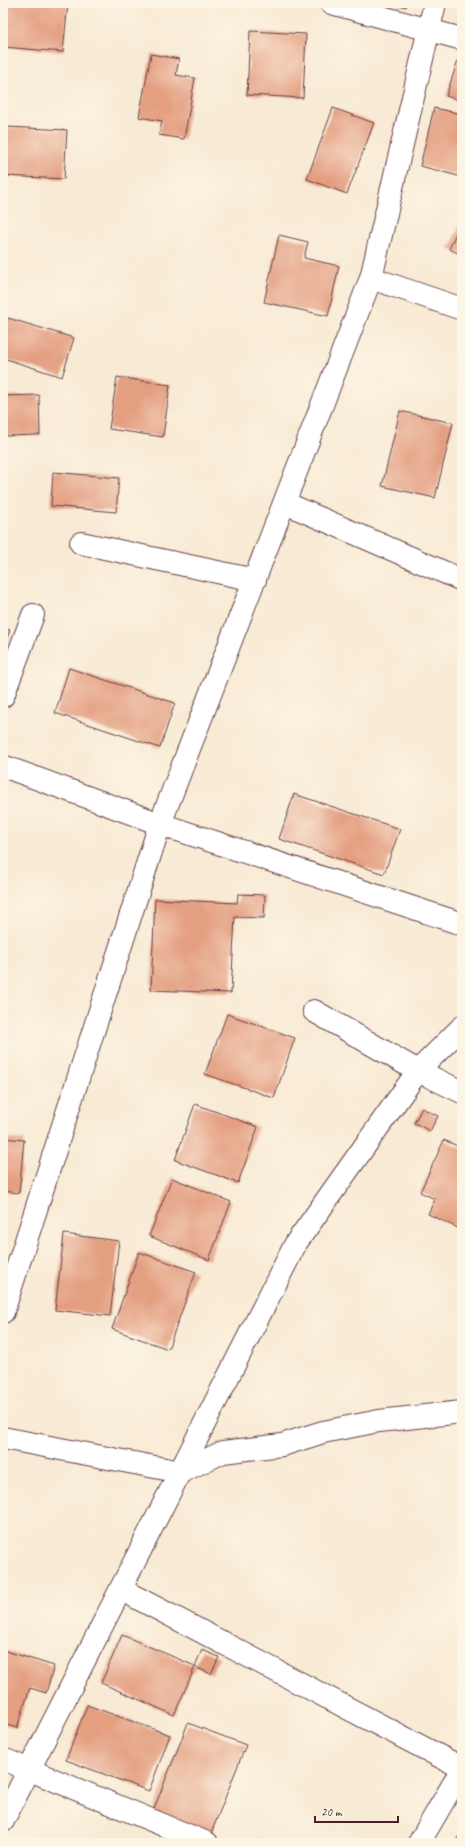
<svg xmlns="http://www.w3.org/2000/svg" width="465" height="1846" font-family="Caveat,sans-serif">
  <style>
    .building { fill: #e49f81 }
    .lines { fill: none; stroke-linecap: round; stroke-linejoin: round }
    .street-casing { stroke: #643d44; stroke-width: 24 }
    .street { stroke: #fff; stroke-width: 22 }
  </style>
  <rect width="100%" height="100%" fill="#fcf5e5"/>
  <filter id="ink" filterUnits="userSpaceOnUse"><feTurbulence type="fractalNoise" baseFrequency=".025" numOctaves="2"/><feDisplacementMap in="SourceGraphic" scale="8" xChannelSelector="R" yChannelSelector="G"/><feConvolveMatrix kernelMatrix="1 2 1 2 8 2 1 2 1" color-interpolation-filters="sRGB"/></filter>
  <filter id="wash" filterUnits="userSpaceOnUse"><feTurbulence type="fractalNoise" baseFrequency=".012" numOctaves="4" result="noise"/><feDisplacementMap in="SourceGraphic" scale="16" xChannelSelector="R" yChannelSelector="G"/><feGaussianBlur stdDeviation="0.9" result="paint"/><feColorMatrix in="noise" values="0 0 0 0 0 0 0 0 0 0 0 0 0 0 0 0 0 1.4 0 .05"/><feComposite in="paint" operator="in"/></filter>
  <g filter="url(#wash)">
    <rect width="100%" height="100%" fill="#f8ead4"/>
    <g id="blocks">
      <g class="building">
        <polygon points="3,3 68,3 63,52 3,47"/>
        <polygon points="393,3 407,3 406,7"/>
        <polygon points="250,31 306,34 303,98 247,95"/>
        <polygon points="462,48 462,101 446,96"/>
        <polygon points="151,54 179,59 176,75 195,78 184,139 159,135 162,121 139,117"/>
        <polygon points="333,108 374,123 347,194 307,179"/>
        <polygon points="434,108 462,114 462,177 420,166"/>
        <polygon points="7,127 67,130 64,179 4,176"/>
        <polygon points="462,220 462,255 449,249"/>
        <polygon points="279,235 308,242 304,258 339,266 328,316 264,302"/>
        <polygon points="8,318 74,338 62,377 3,358 3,335"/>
        <polygon points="117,377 170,385 163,437 109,429"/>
        <polygon points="39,395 40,435 3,436 3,396"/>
        <polygon points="400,411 453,423 435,498 382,486"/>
        <polygon points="53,472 119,478 116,512 51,506"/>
        <polygon points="3,628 10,630 3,649"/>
        <polygon points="69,668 175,703 160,748 55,713"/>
        <polygon points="294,794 400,829 384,874 279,839"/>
        <polygon points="238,894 265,895 264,918 235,917 231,993 151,990 155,899 237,903"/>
        <polygon points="227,1014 295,1038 274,1098 205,1074"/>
        <polygon points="195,1104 258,1127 238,1183 175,1160"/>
        <polygon points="422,1108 438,1116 430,1131 414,1123"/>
        <polygon points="3,1138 24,1140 19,1193 3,1191"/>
        <polygon points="444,1140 462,1148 462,1230 428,1214 435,1199 420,1192"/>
        <polygon points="172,1178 231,1202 209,1260 149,1236"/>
        <polygon points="64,1234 119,1241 110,1316 55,1310"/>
        <polygon points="139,1252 196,1272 168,1349 112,1329"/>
        <polygon points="122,1635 195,1666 202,1650 219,1657 211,1674 195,1667 174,1715 101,1683"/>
        <polygon points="3,1650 54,1666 46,1693 30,1688 17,1728 3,1724"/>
        <polygon points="87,1705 170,1735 149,1791 66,1760"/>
        <polygon points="188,1723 246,1745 208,1841 150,1819"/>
        <polygon points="462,1832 462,1843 454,1843"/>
      </g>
    </g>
  </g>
  <g filter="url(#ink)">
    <use href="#blocks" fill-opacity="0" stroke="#643d44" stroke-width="1"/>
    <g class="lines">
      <g class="street-casing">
        <g id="street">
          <polyline points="331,3 462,39"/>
          <polyline points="371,278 462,309"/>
          <polyline points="285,503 462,580"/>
          <polyline points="81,543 255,580"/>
          <polyline points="3,696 33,615"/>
          <polyline points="3,766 160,824 462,924"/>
          <polyline points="314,1011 418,1071 462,1092"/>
          <polyline points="3,1312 160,824 371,278 435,3"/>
          <polyline points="3,1438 181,1472 223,1452 282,1445 323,1432 379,1421 462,1412"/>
          <polyline points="122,1590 462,1768"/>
          <polyline points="3,1759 207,1843"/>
          <polyline points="3,1821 296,1243 418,1071 462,1027"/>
          <polyline points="419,1843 462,1769"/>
        </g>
      </g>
      <use href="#street" class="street"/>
    </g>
  </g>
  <rect width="465" height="1846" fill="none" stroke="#fcf5e5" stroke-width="16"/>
  <path d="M315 1816v6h83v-6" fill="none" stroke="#4a1f2b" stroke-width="2"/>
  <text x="321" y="1816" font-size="12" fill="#4a1f2b" stroke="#fcf5e5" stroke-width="3" paint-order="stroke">20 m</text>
</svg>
